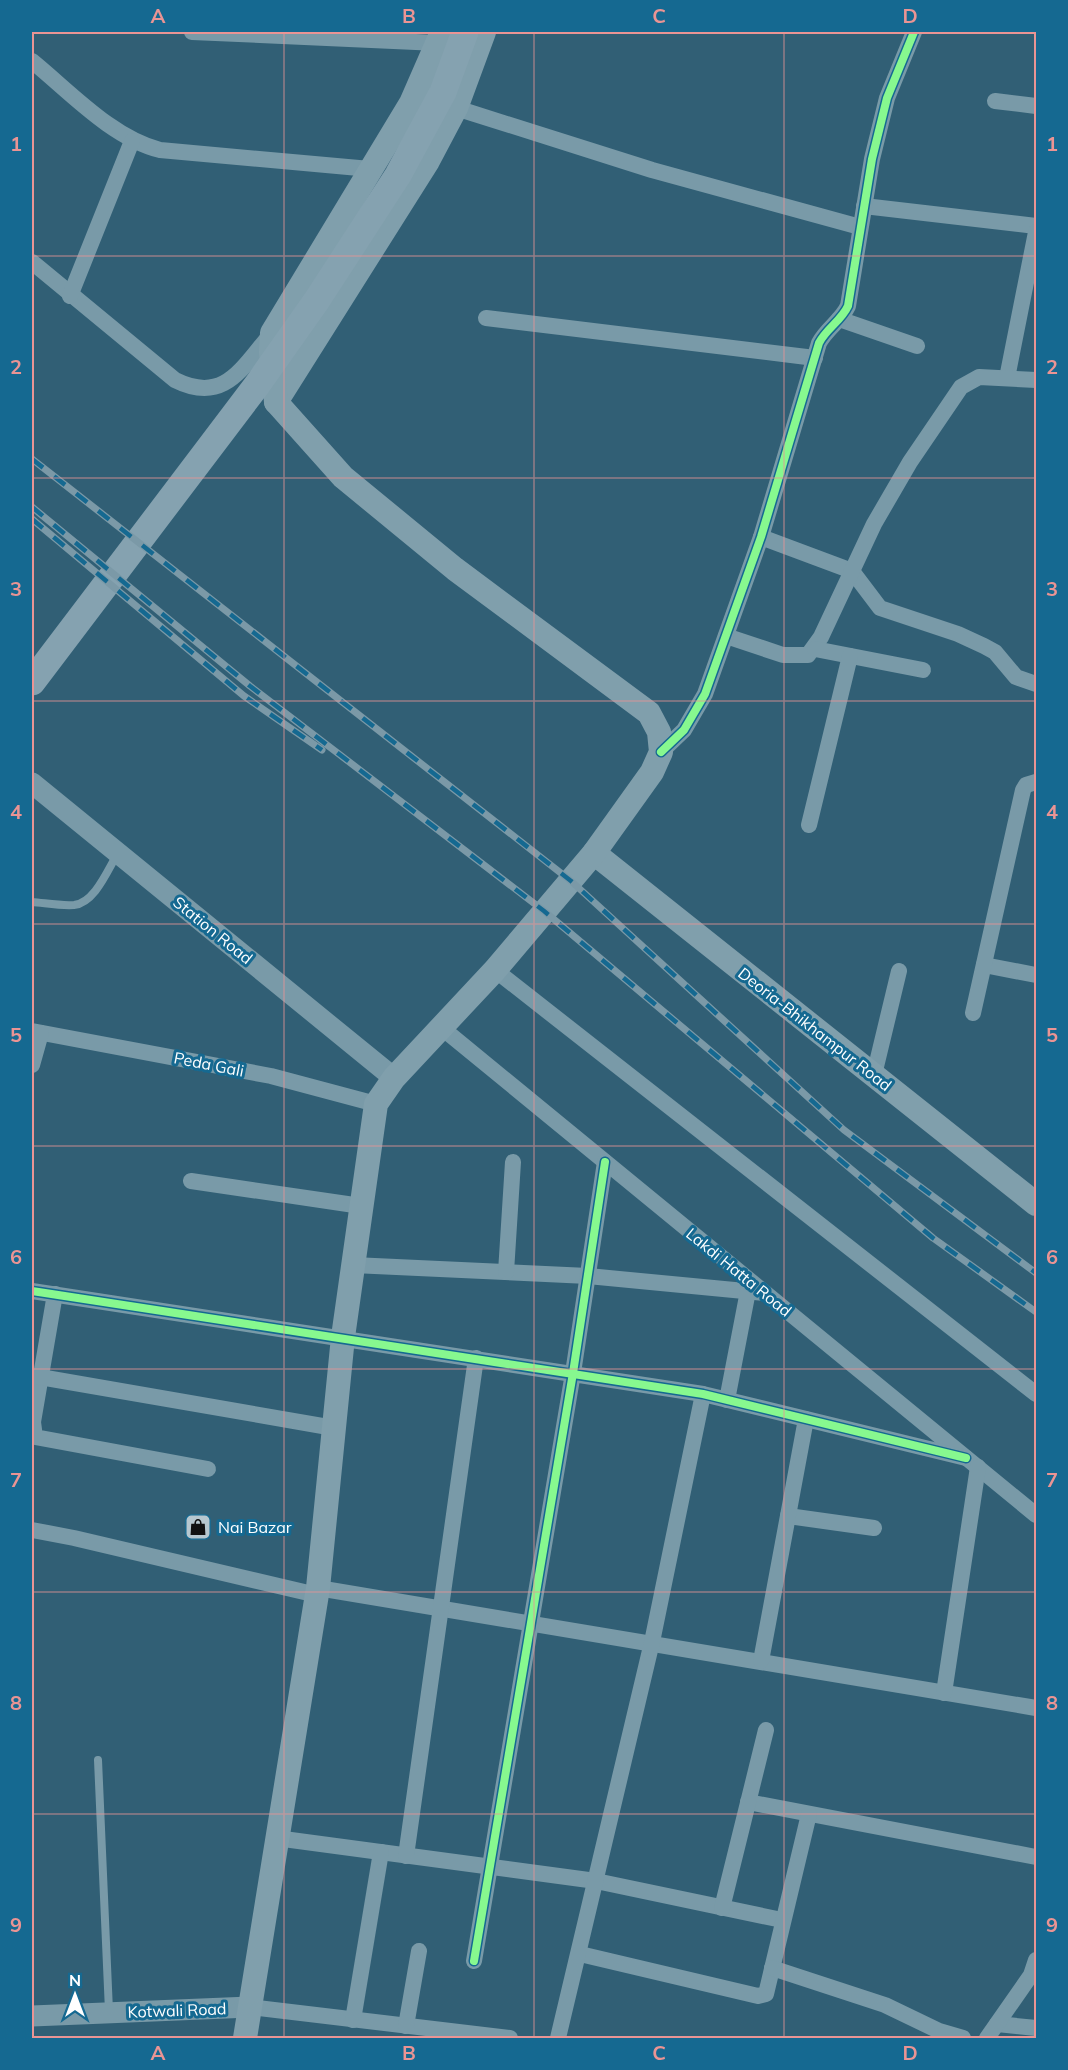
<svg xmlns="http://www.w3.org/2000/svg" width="1068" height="2070" font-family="Mulish,sans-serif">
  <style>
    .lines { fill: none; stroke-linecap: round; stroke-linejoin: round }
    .service { stroke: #799aa8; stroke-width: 8 }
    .minor { stroke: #799aa8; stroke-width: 16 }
    .tertiary { stroke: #799aa8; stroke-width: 21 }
    .secondary { stroke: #809fac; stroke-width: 24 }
    .primary { stroke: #85a2b0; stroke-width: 27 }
    .rail-casing { stroke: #7b99a7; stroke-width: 7 }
    .rail { stroke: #156991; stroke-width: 4.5; stroke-dasharray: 14; stroke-linecap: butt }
    .cycleway-casing { stroke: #156991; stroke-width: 11 }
    .cycleway { stroke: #87f88f; stroke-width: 8 }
    .grid { fill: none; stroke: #ea9494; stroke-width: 1.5; stroke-opacity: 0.55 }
    .labels { text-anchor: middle; stroke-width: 6; stroke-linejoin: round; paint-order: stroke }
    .street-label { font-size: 16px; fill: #fff; stroke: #156991 }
    .poi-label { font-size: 16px; fill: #fff; stroke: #156991; text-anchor: start }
    .neatline { fill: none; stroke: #ea9494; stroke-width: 2 }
    .grid-label { font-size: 20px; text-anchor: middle; font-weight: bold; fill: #ea9494 }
  </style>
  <rect width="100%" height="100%" fill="#315f75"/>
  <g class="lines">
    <g class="service">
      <path d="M 32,902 C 45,903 60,906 74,905 C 95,903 108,869 118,853"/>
      <polyline points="98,1760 109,2011"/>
    </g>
    <g class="minor">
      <polyline points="192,32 438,43"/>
      <path d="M 32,61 C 70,92 112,138 160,150 L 370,169"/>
      <polyline points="995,101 1036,106"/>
      <polyline points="456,108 652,170 860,227"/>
      <polyline points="864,206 1036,226"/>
      <path d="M 32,262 L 175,380 C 225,405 242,367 272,333"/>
      <polyline points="70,296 132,141"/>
      <polyline points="486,318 815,358"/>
      <polyline points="839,319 917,346"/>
      <polyline points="1007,378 1036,232"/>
      <polyline points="761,537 852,571 880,608 958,634 984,646 995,652 1016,677 1036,684"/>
      <polyline points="726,636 783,655 808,655 821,637 874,524 910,462 961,387 979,377 1036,380"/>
      <polyline points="815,649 923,670"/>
      <path d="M 661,752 L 684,730 L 705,694 L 761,537 L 819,343 C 827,328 841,321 848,306 L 872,159 L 887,98 L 914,32"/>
      <polyline points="809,825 850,656"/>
      <polyline points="984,965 1036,975"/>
      <polyline points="495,970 1036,1394"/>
      <polyline points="973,1013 1023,790 1026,785 1036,782"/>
      <polyline points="442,1028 1036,1515"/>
      <polyline points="32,1031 271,1076 376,1104"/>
      <polyline points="32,1065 41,1033"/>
      <polyline points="874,1075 899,971"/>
      <polyline points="191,1181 361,1206"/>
      <polyline points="353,1265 588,1276 765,1293"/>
      <polyline points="506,1272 513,1162"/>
      <polyline points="32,1291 703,1394 966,1458"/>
      <polyline points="55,1294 33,1422 35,1437 208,1469"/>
      <polyline points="40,1377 334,1428"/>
      <polyline points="727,1400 748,1291"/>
      <polyline points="788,1516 874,1528"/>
      <polyline points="32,1530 74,1538 317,1595"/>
      <polyline points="318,1588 1036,1708"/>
      <polyline points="761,1661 806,1419"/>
      <polyline points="944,1693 978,1467"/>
      <polyline points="748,1802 1036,1857"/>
      <polyline points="276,1838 596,1881 782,1920"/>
      <polyline points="406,1856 476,1358"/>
      <polyline points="722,1908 766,1730"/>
      <polyline points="580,1954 758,1996 766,1994 809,1814"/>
      <polyline points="474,1961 573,1373 605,1162"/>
      <polyline points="772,1968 885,2005 939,2031 963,2038"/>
      <polyline points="250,2007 510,2038"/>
      <polyline points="353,2020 381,1852"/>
      <polyline points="997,2024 1036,2028"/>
      <polyline points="406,2026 419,1951"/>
      <polyline points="558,2038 652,1642 703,1394"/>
      <polyline points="987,2038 1031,1975 1036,1960"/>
    </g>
    <g class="tertiary">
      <polyline points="32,783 394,1078"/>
      <polyline points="32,2016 250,2007"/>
    </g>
    <g class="secondary">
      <polyline points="276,402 428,161 456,108 484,32"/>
      <polyline points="594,853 1036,1204"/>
      <polyline points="245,2038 318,1588 343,1337 376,1104 394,1078 495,970 594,853 652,772 661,752 659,732 649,713 455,569 343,477 276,402 271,352 272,333 411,103 442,32"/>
    </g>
    <polyline class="primary" points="32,682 257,385 317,300 398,175 443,92 465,32"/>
    <g class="rail-casing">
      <g id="rail">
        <polyline points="32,459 571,881 844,1130 1036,1273"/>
        <polyline points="32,507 250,686 544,911 933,1238 1036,1312"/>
        <polyline points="32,519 244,696 322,750"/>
      </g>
    </g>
    <use href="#rail" class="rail"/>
    <g class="cycleway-casing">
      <g id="cycleway">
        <path d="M 661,752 L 684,730 L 705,694 L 761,537 L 819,343 C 827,328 841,321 848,306 L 872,159 L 887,98 L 914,32"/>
        <polyline points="32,1291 703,1394 966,1458"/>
        <polyline points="474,1961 573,1373 605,1162"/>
      </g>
    </g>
    <use href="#cycleway" class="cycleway"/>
  </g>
  <path class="grid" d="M 284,32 L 284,2038M 534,32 L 534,2038M 784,32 L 784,2038M 32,256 L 1036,256M 32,478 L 1036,478M 32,701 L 1036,701M 32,924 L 1036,924M 32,1146 L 1036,1146M 32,1369 L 1036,1369M 32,1592 L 1036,1592M 32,1814 L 1036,1814"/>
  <defs>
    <g id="shop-square" transform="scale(1.35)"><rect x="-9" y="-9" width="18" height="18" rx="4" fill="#b7c7cf" stroke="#156991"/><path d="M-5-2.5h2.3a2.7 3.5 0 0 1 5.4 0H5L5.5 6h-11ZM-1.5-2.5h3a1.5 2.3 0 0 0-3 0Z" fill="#111"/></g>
  </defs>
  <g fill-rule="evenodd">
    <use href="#shop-square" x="198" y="1527"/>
  </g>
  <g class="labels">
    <g class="street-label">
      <text transform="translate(213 930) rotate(39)" y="6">Station Road</text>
      <text transform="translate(815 1029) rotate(38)" y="6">Deoria-Bhikhampur Road</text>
      <text transform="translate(209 1064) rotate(11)" y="6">Peda Gali</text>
      <text transform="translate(739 1272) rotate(39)" y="6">Lakdi Hatta Road</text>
      <text transform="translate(177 2010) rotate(-2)" y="6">Kotwali Road</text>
    </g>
    <g class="poi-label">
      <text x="218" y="1533">Nai Bazar</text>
    </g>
  </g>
  <rect width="1068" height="2070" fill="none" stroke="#156991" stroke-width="66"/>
  <g transform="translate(75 1995)" stroke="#156991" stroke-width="4.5" paint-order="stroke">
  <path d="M0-4.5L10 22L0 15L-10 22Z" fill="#ffffff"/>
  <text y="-9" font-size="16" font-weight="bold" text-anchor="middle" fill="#ffffff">N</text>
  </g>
  <rect x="33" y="33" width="1002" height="2004" class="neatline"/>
  <g class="grid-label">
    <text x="158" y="23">A</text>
    <text x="409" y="23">B</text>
    <text x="659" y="23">C</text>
    <text x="910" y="23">D</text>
    <text x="16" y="151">1</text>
    <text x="1052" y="151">1</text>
    <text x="16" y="374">2</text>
    <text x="1052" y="374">2</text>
    <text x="16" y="596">3</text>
    <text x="1052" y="596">3</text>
    <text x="16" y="819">4</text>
    <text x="1052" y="819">4</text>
    <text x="16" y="1042">5</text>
    <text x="1052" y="1042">5</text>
    <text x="16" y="1264">6</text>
    <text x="1052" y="1264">6</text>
    <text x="16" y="1487">7</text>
    <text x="1052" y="1487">7</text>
    <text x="16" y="1710">8</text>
    <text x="1052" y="1710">8</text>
    <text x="16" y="1932">9</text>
    <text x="1052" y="1932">9</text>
    <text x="158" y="2060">A</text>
    <text x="409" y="2060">B</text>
    <text x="659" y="2060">C</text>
    <text x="910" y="2060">D</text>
  </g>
</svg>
